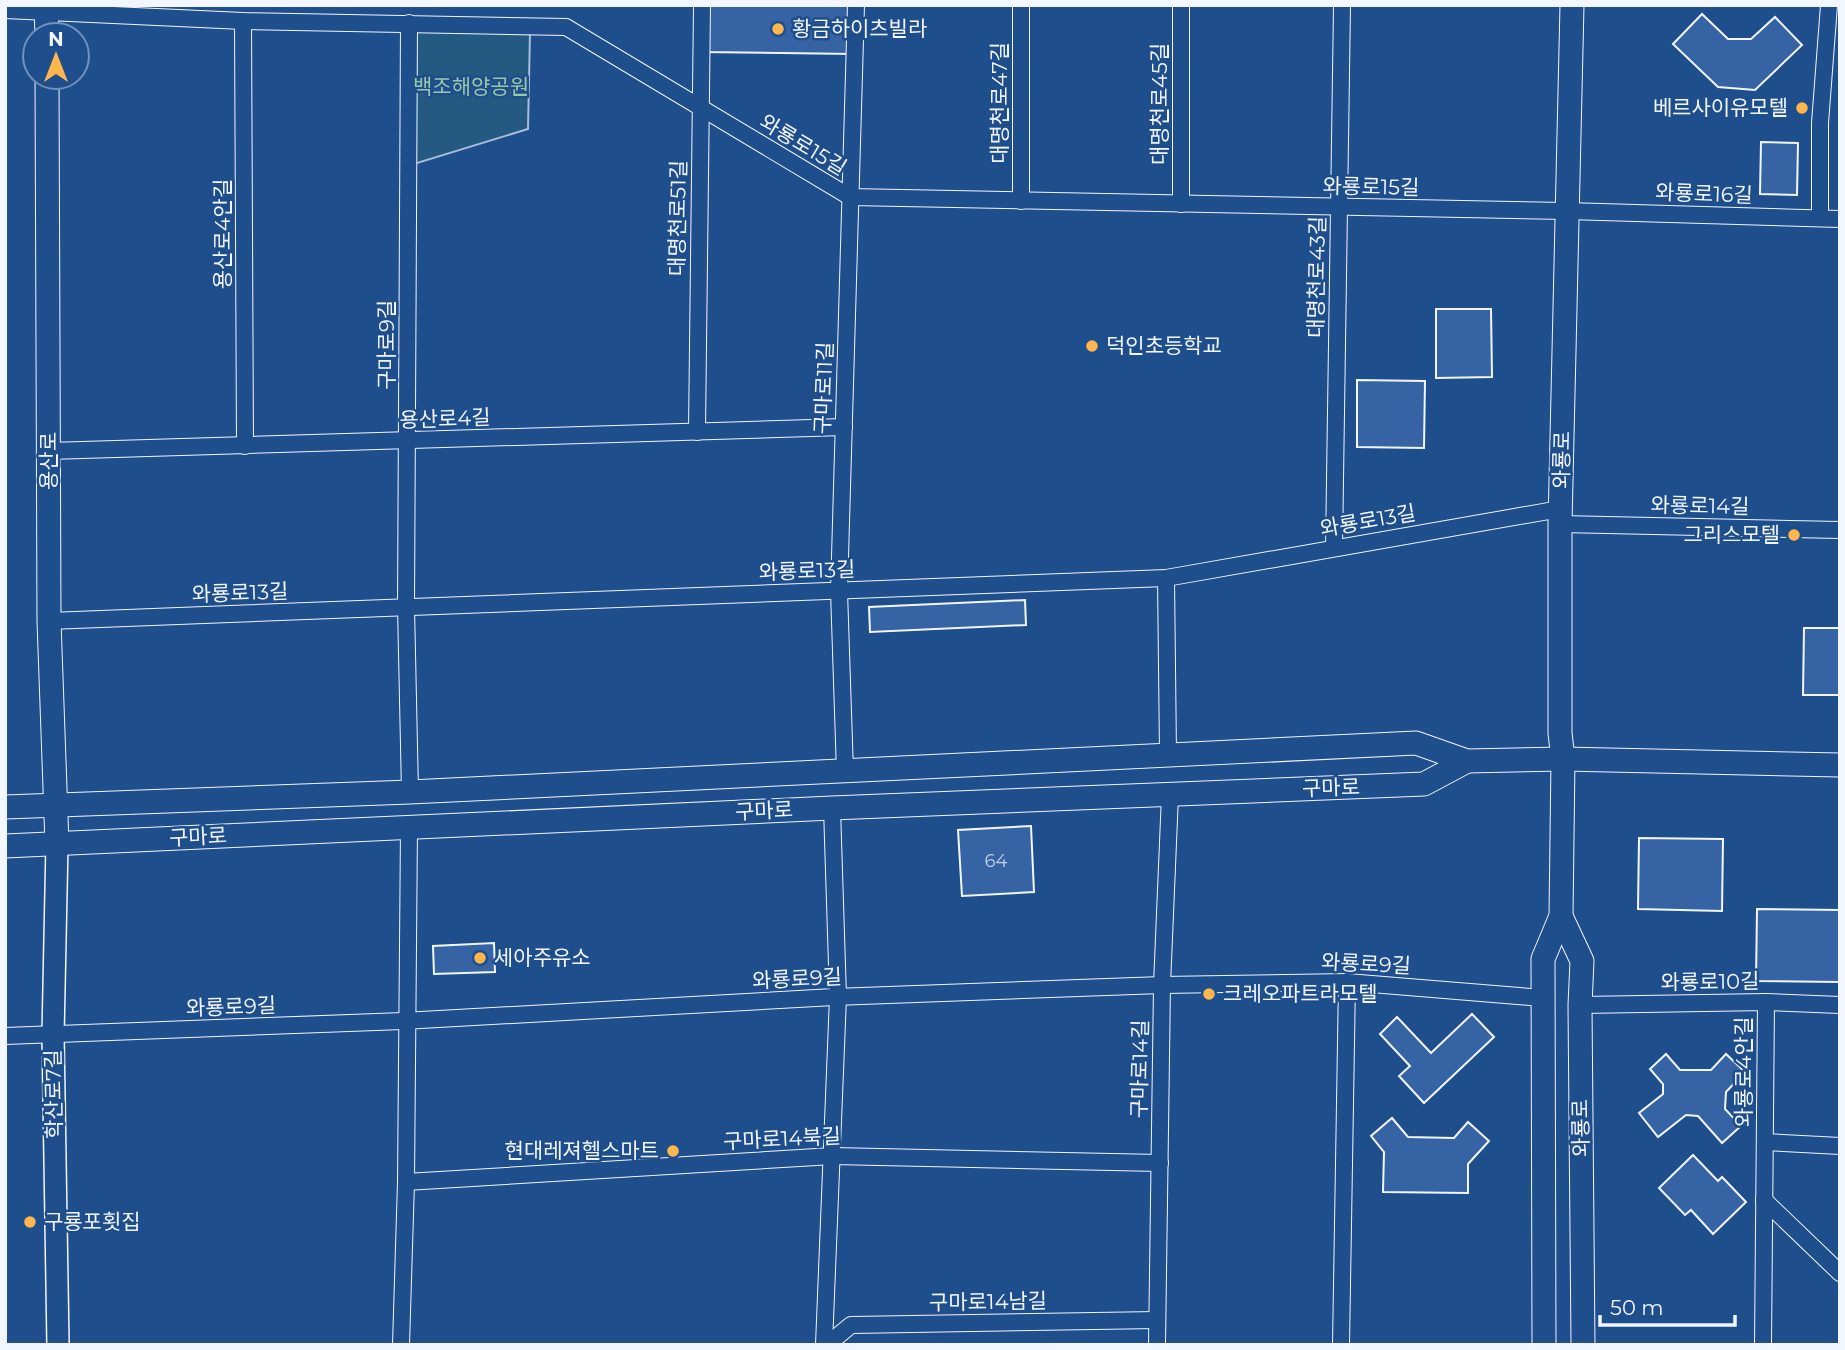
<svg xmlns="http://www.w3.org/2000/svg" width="1845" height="1350" font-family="Montserrat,'Noto Sans KR',sans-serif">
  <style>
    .green { fill: #245a82; stroke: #a8bbd7; stroke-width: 2 }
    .building { fill: #3563a3; stroke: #f2f6ff; stroke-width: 2 }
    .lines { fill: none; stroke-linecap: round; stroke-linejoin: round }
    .minor-casing { stroke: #f2f6ff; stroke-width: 18 }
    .tertiary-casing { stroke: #f2f6ff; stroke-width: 24 }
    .secondary-casing { stroke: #f2f6ff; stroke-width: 25 }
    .minor { stroke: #1f4e8c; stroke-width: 16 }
    .tertiary { stroke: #1f4e8c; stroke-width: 21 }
    .secondary { stroke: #1f4e8c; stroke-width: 23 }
    .poi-dot { fill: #ffb74d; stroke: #1f4e8c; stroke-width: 2.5 }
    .labels { text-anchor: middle; stroke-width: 5; stroke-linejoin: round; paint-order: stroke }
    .number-label { font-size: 18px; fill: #c3d1e8 }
    .poi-label { font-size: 21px; fill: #f2f6ff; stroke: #1f4e8c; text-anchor: start }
    .park-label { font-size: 21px; fill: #97c8a6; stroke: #1f4e8c }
    .street-label { font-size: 21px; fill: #f2f6ff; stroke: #1f4e8c }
  </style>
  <rect width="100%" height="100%" fill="#1f4e8c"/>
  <polygon class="green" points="414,29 530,32 528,129 414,164"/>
  <g class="building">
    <polygon points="702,5 856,5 854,54 701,52"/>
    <polygon points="1702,14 1728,39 1751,39 1775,17 1802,45 1755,90 1718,87 1673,44"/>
    <polygon points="1761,142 1798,143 1797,195 1760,194"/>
    <polygon points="1436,309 1491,309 1492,377 1436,378"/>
    <polygon points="1357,380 1425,381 1424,448 1357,447"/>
    <polygon points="1025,600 1026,625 870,632 869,607"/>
    <polygon points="1804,628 1840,628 1840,695 1803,695"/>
    <polygon points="1031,826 1034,892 962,896 958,830"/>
    <polygon points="1639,838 1723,839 1722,911 1638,909"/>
    <polygon points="1757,909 1840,910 1839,982 1756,981"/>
    <polygon points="494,943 495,972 434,974 433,946"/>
    <polygon points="1472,1014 1494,1037 1424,1103 1399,1076 1410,1066 1380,1034 1397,1017 1431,1053"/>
    <polygon points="1666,1054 1680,1070 1711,1070 1726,1054 1745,1072 1726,1092 1725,1109 1741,1126 1722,1143 1698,1116 1686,1115 1658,1137 1639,1113 1663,1094 1663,1084 1650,1069"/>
    <polygon points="1392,1118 1408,1137 1454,1138 1468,1122 1489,1141 1468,1164 1468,1193 1383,1192 1384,1152 1371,1136"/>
    <polygon points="1693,1155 1718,1181 1722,1177 1746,1202 1713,1234 1691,1210 1685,1215 1659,1188"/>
  </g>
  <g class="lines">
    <g class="minor-casing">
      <g id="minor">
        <polyline points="5,10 243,21 566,27 850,197 1567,211 1840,219"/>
        <polyline points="243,21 245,446"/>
        <polyline points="409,23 406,607 410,792"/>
        <polyline points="1021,201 1021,5"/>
        <polyline points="1181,204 1181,5"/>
        <polyline points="1820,218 1820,123 1829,5"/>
        <polyline points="697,432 702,5"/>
        <polyline points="49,451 844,427"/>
        <polyline points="1560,524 1840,530"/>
        <polyline points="1334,548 1342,5"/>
        <polyline points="1166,578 1168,755"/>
        <polyline points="49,621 1166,578 1560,509"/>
        <polyline points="845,772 839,591 856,5"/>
        <polyline points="1580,1005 1766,1002 1840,1005"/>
        <polyline points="5,1036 403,1021 834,997 1162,985 1347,982 1543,998"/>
        <polyline points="1765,1142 1840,1146"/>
        <polyline points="406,1182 833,1156 1160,1163"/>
        <polyline points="1764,1200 1840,1273"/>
        <polyline points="401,1345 406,1182 409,827"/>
        <polyline points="824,1345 838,997 832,808"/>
        <polyline points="827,1345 851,1325 1157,1320"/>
        <polyline points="1157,1345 1162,985 1170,795"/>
        <polyline points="1341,1345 1347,982"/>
        <polyline points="1763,1345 1766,1002"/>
      </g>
    </g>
    <g class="tertiary-casing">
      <polyline id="tertiary" points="57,844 53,1035 58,1345"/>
    </g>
    <g class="secondary-casing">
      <g id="secondary">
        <polyline points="46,5 47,35"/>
        <polyline points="47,77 49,621 57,844"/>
        <polyline points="5,807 410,792 1416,743 1467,761 1563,759 1840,765"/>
        <polyline points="5,846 832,808 1424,784 1467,761"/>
        <polyline points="1561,916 1582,961 1580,1005 1583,1345"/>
        <polyline points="1544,1345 1543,959 1561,916 1563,759 1560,733 1560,524 1572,5"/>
      </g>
    </g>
    <use href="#minor" class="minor"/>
    <use href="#tertiary" class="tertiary"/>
    <use href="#secondary" class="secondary"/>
  </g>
  <g class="poi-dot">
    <circle cx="778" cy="29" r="7"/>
    <circle cx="1802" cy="108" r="7"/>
    <circle cx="1092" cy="346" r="7"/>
    <circle cx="1794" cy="535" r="7"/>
    <circle cx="480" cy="958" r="7"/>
    <circle cx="1209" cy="994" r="7"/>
    <circle cx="673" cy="1151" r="7"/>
    <circle cx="30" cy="1222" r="7"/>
  </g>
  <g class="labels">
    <g class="number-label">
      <text x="996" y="867">64</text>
    </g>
    <g class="poi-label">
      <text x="792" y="36">황금하이츠빌라</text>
      <text x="1788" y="115" text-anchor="end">베르사이유모텔</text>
      <text x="1106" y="353">덕인초등학교</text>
      <text x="1780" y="542" text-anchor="end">그리스모텔</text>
      <text x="494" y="965">세아주유소</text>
      <text x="1223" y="1001">크레오파트라모텔</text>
      <text x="659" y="1158" text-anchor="end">현대레져헬스마트</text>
      <text x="44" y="1229">구룡포횟집</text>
    </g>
    <g class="park-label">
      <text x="471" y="94">백조해양공원</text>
    </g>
    <g class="street-label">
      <text transform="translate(1000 103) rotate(-90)" y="7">대명천로47길</text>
      <text transform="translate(1160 104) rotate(-90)" y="7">대명천로45길</text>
      <text transform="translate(803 145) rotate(31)" y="7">와룡로15길</text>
      <text transform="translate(1371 187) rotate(1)" y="7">와룡로15길</text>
      <text transform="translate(1704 194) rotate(2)" y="7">와룡로16길</text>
      <text transform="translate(678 218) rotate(-89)" y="7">대명천로51길</text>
      <text transform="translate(223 234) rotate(-90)" y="7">용산로4안길</text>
      <text transform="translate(1317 277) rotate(-89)" y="7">대명천로43길</text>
      <text transform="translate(387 345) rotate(-90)" y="7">구마로9길</text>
      <text transform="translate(824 388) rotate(-88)" y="7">구마로11길</text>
      <text transform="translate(445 419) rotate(-2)" y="7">용산로4길</text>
      <text transform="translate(1562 460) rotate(-89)" y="7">와룡로</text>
      <text transform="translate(49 461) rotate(-90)" y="7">용산로</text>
      <text transform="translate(1700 506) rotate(1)" y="7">와룡로14길</text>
      <text transform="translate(1368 521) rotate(-10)" y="7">와룡로13길</text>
      <text transform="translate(807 571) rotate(-2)" y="7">와룡로13길</text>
      <text transform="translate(240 593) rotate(-2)" y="7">와룡로13길</text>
      <text transform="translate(1331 788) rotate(-2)" y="7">구마로</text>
      <text transform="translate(764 811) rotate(-3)" y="7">구마로</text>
      <text transform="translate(198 837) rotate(-3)" y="7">구마로</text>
      <text transform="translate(1366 964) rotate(3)" y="7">와룡로9길</text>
      <text transform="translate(797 979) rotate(-3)" y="7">와룡로9길</text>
      <text transform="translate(1710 982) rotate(-1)" y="7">와룡로10길</text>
      <text transform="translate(231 1007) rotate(-2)" y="7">와룡로9길</text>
      <text transform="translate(1140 1069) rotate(-89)" y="7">구마로14길</text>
      <text transform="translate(1744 1072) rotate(-90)" y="7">와룡로4안길</text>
      <text transform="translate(54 1094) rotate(-91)" y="7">학산로7길</text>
      <text transform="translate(1581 1128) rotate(-91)" y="7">와룡로</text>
      <text transform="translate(782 1139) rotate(-3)" y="7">구마로14북길</text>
      <text transform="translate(988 1302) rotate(-1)" y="7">구마로14남길</text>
    </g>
  </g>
  <rect width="1845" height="1350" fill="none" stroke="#f2f6ff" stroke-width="14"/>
  <g transform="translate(56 56)"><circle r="33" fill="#1f4e8c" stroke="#7391ba" stroke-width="2"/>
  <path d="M0-5L12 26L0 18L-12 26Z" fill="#ffb74d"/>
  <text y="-10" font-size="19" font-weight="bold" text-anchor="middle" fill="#f2f6ff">N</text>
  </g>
  <path d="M1600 1315v10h135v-10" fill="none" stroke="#f2f6ff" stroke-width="3.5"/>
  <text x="1610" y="1315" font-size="21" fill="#f2f6ff" stroke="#1f4e8c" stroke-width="5" paint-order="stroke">50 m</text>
</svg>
